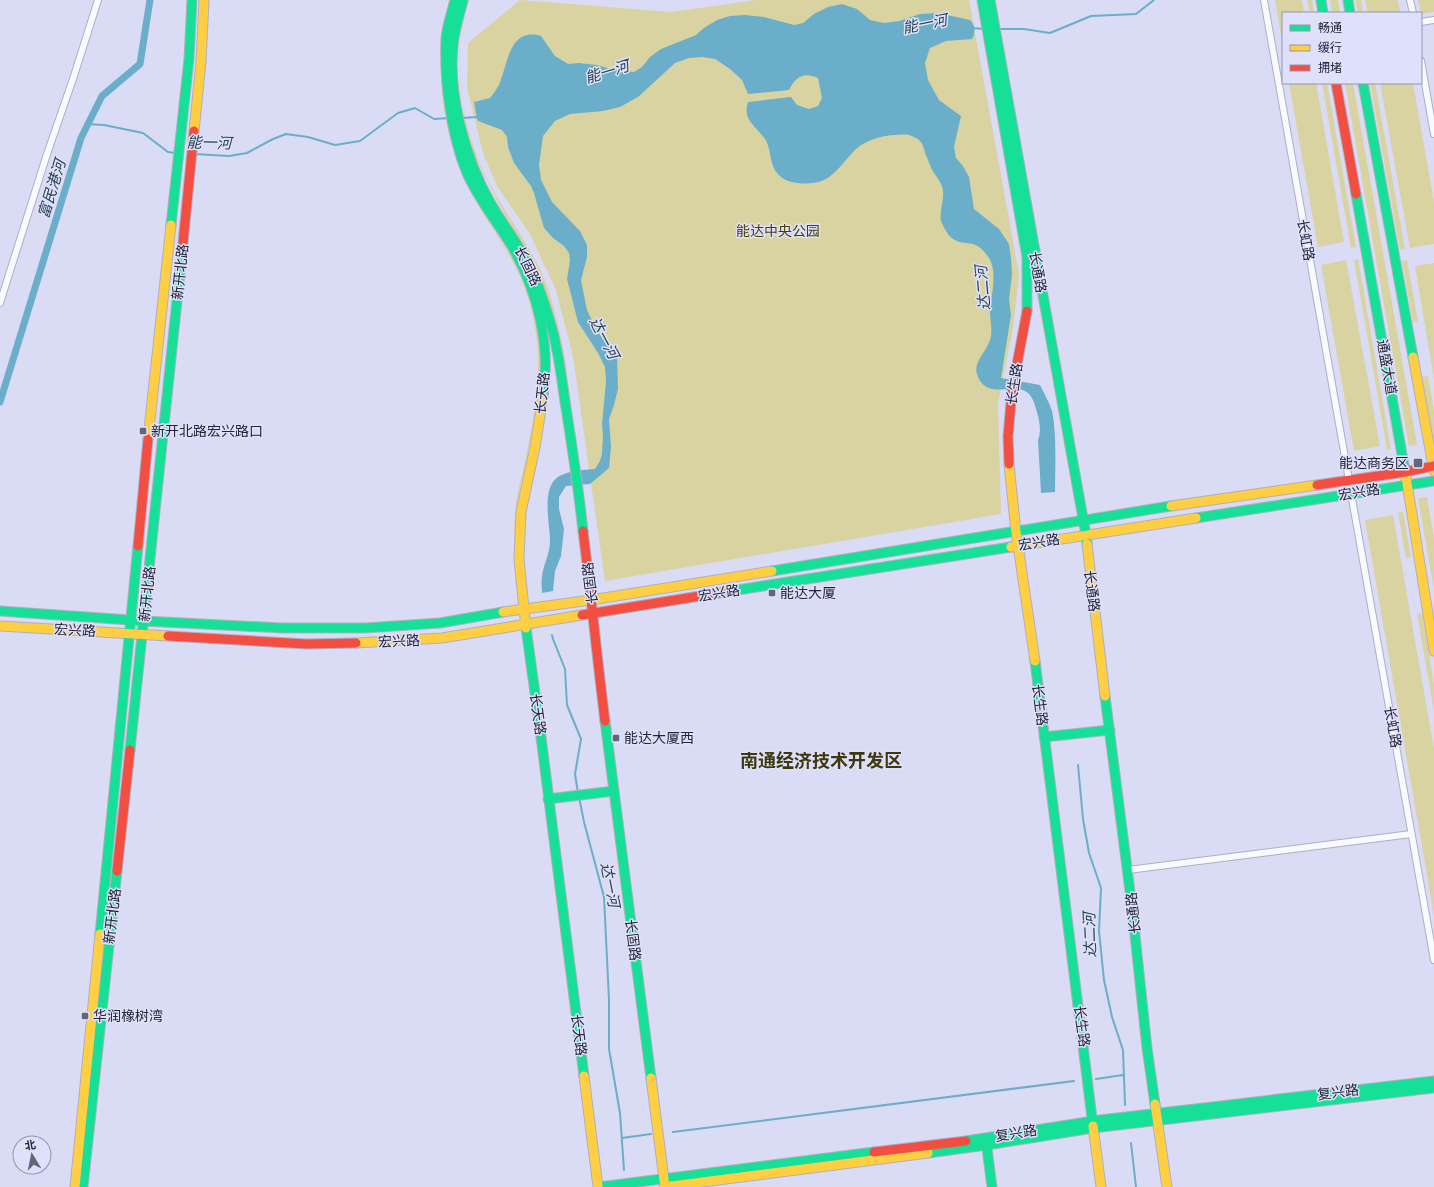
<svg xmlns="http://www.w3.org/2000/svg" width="1434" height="1187" font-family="'Work Sans','Noto Sans SC',sans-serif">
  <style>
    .green { fill: #d9d3a1 }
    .water { fill: #6aaeca }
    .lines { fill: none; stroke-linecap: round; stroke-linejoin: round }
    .stream { stroke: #6aaeca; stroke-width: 2 }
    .canal { stroke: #6aaeca; stroke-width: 7 }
    .street-casing { stroke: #afafc2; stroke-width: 8 }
    .fast-casing { stroke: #afafc2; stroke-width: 11 }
    .slow-casing { stroke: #afafc2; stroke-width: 11 }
    .jam-casing { stroke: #afafc2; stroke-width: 11 }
    .street { stroke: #f9fafd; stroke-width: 6 }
    .fast { stroke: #16e098; stroke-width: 9 }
    .slow { stroke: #ffcf43; stroke-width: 9 }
    .jam { stroke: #f24e42; stroke-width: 9 }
    .poi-dot { fill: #646578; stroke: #dfe1fc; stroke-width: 1.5 }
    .labels { text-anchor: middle; stroke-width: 3; stroke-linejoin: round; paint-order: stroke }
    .park-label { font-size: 14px; fill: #474000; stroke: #dfe1fc }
    .street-label { font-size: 14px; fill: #242535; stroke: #dfe1fc }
    .poi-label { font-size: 14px; fill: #242535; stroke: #dfe1fc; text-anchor: start }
    .water-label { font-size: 15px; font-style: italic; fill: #26434d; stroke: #dfe1fc }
    .district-label { font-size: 18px; font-weight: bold; fill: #3d380d; stroke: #dfe1fc }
  </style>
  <rect width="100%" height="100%" fill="#dadbf4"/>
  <g class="green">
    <path d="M 449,0 L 450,0 C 434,71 442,141 479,205 C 491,227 506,247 518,268 C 526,284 531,301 535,318 C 546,368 536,415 526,464 C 523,477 519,490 518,503 C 514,532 515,561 518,590 L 516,589 C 514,561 513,532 516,503 C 518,489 522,475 525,461 C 535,413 544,366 533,318 C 530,301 524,284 516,268 C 505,247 490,226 478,205 C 441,141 433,71 449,0 Z"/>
    <path d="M 468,0 L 469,0 C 450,60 461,131 491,186 C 506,214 526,240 540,269 C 552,295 558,323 564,351 L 593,572 L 583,505 L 563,351 L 556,320 L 538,270 L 500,206 L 474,155 L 465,119 L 460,85 L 459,56 L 462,27 Z"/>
    <polygon points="520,0 671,12 757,0 969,0 1019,274 1013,328 998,403 1001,514 605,581 573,356 556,290 530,234 497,186 483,153 467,87 468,43"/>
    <polygon points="1275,0 1302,0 1304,13 1283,13 1283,47"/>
    <polygon points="1307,0 1312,0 1314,13 1310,13"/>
    <polygon points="1330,0 1338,0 1340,13 1332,13"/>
    <polygon points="1355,0 1361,0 1363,13 1358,13"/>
    <polygon points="1365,0 1398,0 1400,13 1368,13"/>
    <polygon points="1418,0 1434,0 1434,12 1421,14"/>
    <polygon points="1289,83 1316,83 1344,242 1318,247"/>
    <polygon points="1322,83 1327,83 1356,247 1351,248"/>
    <polygon points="1345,83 1353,83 1417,445 1409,446"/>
    <polygon points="1370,83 1375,83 1405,249 1400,250"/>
    <polygon points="1380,83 1413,83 1434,202 1434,244 1410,248"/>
    <polygon points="1358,259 1391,449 1387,449 1354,260"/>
    <polygon points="1346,260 1380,446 1354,451 1321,265"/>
    <polygon points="1407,260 1418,321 1413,322 1402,261"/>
    <polygon points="1434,263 1434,379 1415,266"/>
    <polygon points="1428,376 1434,411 1434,442 1422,377"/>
    <polygon points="1427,497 1434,538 1434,589 1418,498"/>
    <polygon points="1403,512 1411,557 1406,558 1398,513"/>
    <polygon points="1393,515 1434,749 1434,915 1365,520"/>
    <polygon points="1422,613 1434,684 1434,711 1417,614"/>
    <polygon points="599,642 600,642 665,1155 664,1155"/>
    <polygon points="525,652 526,652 591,1165 590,1165"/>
  </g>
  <path class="water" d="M 842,4 L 857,9 L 870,20 L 884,23 L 899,21 L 920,14 L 938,13 L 970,20 C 975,25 976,32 972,39 L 946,41 L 930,48 L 925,63 L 928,80 L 939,100 L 961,116 L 954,147 L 956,158 L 963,166 L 969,177 L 974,209 L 999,229 L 1009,244 L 1011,258 L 1012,275 L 1009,299 L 1011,315 L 1001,378 L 1040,385 C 1044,393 1049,402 1052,411 C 1057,435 1055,467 1055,492 L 1041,493 L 1038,440 C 1041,433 1040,424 1038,416 C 1036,409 1034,398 1028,393 C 1014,381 986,402 977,374 C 973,362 987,351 990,340 C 993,331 990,321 990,312 C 991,296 996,280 992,265 C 991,261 989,257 986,254 C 974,238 966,247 953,239 C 948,236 943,226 941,221 C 939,212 944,201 943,192 C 943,185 938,179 934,173 C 930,167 928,159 925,153 C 924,149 923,144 920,141 C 919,139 912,136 909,135 C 905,134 898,135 894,135 C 881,136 866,140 856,149 C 836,169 831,187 797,183 C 790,182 783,180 778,174 C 769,165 772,150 765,139 C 756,126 742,120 748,102 L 791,97 L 797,105 L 809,109 L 818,106 L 822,98 L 818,78 C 804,72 796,76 789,90 L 748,94 L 742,80 L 730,69 L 715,59 L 702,57 L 689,58 L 675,63 L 638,97 L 620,107 L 603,111 L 570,114 L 555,121 L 543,136 L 539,165 L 541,180 L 552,202 L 580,231 L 587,245 L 587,257 L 581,280 L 587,310 L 595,327 L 604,341 L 617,354 L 618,389 L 614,405 L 609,419 L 611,447 L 609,468 L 590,484 L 566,486 L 559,497 L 559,509 L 564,529 L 561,556 L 555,571 L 553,591 L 542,593 C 542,588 541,582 542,577 C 543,565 550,554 550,541 C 550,521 539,482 564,474 C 573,470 585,470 595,469 L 600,461 L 602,454 L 603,436 L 602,424 L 606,382 L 605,367 L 598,353 L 578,322 L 567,279 L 570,261 L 569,253 L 564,246 L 553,238 L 544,228 L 534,193 L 531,186 L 514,163 L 508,147 L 507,137 L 502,130 L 478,121 L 477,119 L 474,102 L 490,98 C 493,94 496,90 499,85 C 508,64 509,27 541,36 L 555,56 L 568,64 L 579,63 L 596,65 L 615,70 L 634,72 L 642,67 L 650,57 L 661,49 L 696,35 L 704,28 L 717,20 L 730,16 L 745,15 L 764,17 L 794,25 L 803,23 L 814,14 L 828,7 Z"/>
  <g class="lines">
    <g class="stream">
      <polyline points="971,28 985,29"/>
      <polyline points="997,29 1024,29 1050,33 1091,16 1136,14 1154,0"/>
      <polyline points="461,118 478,117"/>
      <polyline points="88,124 104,125 143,133 168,152 176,153"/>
      <polyline points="194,154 229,156 247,153 273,139 286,134 308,137 335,145 360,141 398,113 415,108 434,119 450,118"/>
      <polyline points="552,635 553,639 565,669 567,705 581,739 575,774 578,793"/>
      <polyline points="1078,765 1083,819 1089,853 1101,888 1099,931 1104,980 1112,1017 1123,1050 1125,1105"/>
      <polyline points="579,797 584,822 604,897 609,1000 609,1049 620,1113 624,1170"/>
      <polyline points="1096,1079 1123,1075"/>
      <polyline points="673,1132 1074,1081"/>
      <polyline points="622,1138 651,1134"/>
      <polyline points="1131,1143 1136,1187"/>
    </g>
    <polyline class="canal" points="0,402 81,138 102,96 140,64 150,0"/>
    <g class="street-casing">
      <g id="street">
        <polyline points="1264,0 1349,480"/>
        <polyline points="1410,0 1413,13"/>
        <polyline points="1421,22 1434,20"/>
        <polyline points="1421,61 1434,134"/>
        <polyline points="0,303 47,154 73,79 98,0"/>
        <polyline points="1351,493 1434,960"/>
        <polyline points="1128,870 1411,834"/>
      </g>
    </g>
    <g class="fast-casing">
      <g id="fast">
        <path d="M 455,0 C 452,12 447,26 446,38 C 444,79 451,135 467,173 C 479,200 498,223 513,248 C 538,292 551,346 543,397"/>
        <path d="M 463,0 C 460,13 456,25 454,38 C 446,90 465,159 491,204 C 508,232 528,257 539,288 C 545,305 553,327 556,346 C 561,368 563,391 567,414 C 573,453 579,492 583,531"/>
        <polyline points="982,0 1027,257 1027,311"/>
        <polyline points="990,0 1086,535 1087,544"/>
        <polyline points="1321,0 1323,13"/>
        <polyline points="1348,0 1350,13"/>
        <polyline points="1363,83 1413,357"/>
        <polyline points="1356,194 1406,477"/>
        <polyline points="171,225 189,59 192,0"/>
        <polyline points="1196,518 1434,481"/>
        <polyline points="772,571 1171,506"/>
        <polyline points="725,592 1011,547"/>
        <polyline points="0,611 144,621 282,628 365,628 440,623 503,612"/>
        <polyline points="526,628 540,729 584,1076"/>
        <polyline points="1035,661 1093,1126"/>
        <polyline points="1105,696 1132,907 1147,1048 1155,1104"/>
        <polyline points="605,721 651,1078"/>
        <polyline points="1044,737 1110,730"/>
        <polyline points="130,750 182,253"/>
        <polyline points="548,799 614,791"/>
        <polyline points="100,934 138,546"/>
        <polyline points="966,1141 1100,1120 1434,1081"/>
        <polyline points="986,1141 992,1187"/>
        <polyline points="928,1153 987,1145 1093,1128 1434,1088"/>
        <polyline points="83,1187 117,871"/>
        <polyline points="599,1187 874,1152"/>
      </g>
    </g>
    <g class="slow-casing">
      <g id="slow">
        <polyline points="194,131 201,62 204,0"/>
        <polyline points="1413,357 1434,471"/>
        <polyline points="148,439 171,225"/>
        <polyline points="1009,464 1016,532 1035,661"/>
        <polyline points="1406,477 1434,651"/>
        <polyline points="1171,506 1317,485"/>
        <polyline points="1087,544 1105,696"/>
        <polyline points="1011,547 1196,518"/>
        <polyline points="503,612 591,600 772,571"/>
        <polyline points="0,626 168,636"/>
        <polyline points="526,628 519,559 521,512 535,447 543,397"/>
        <polyline points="356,643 442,638 582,615"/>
        <polyline points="584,1076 598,1187"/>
        <polyline points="651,1078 665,1187"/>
        <polyline points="1155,1104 1167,1187"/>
        <polyline points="1093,1126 1101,1187"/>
        <polyline points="75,1187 100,934"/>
        <polyline points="664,1187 928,1153"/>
      </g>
    </g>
    <g class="jam-casing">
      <g id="jam">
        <polyline points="1336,83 1356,194"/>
        <polyline points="182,253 194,131"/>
        <polyline points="1009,464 1008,436 1012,391 1027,311"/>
        <polyline points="1317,485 1405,472 1434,466"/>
        <path d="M 583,531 C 591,594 597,658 605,721"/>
        <polyline points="138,546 148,439"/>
        <polyline points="582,615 725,592"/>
        <polyline points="168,636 307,644 356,643"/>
        <polyline points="117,871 130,750"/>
        <polyline points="874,1152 966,1141"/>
      </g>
    </g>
    <use href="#street" class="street"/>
    <use href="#fast" class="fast"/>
    <use href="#slow" class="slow"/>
    <use href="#jam" class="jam"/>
  </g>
  <g class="poi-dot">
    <rect x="139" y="427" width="8" height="8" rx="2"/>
    <rect x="1413" y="458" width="10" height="10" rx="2"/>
    <rect x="768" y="589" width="8" height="8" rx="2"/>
    <rect x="612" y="734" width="8" height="8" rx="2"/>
    <rect x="81" y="1012" width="8" height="8" rx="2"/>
  </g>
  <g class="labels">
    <g class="park-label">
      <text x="778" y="236">能达中央公园</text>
    </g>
    <g class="street-label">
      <text transform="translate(1306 240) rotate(80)" y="5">长虹路</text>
      <text transform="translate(528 266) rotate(64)" y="5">长固路</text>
      <text transform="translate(180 272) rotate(-84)" y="5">新开北路</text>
      <text transform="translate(1038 272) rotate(80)" y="5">长通路</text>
      <text transform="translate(1387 367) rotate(80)" y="5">通盛大道</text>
      <text transform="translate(1014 384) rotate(-81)" y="5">长生路</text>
      <text transform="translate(542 393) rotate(-84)" y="5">长天路</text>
      <text transform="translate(1359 492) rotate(-9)" y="5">宏兴路</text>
      <text transform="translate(1039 542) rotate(-9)" y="5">宏兴路</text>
      <text transform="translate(590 583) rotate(-97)" y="5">长固路</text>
      <text transform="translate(1092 591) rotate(83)" y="5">长通路</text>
      <text transform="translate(719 593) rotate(-9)" y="5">宏兴路</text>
      <text transform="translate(147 594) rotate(-84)" y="5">新开北路</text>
      <text transform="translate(75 630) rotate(3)" y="5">宏兴路</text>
      <text transform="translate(399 641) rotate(-3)" y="5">宏兴路</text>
      <text transform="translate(1040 705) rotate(83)" y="5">长生路</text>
      <text transform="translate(538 714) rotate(82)" y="5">长天路</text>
      <text transform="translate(1393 727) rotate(80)" y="5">长虹路</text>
      <text transform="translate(1133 913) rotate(-96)" y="5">长通路</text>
      <text transform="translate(112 916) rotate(-83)" y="5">新开北路</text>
      <text transform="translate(633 940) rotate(83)" y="5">长固路</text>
      <text transform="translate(1082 1026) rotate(82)" y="5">长生路</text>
      <text transform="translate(579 1035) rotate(83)" y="5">长天路</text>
      <text transform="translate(1338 1092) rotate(-7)" y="5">复兴路</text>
      <text transform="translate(1016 1133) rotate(-9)" y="5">复兴路</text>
    </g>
    <g class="poi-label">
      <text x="151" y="436">新开北路宏兴路口</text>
      <text x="1409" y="468" text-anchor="end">能达商务区</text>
      <text x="780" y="598">能达大厦</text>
      <text x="624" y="743">能达大厦西</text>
      <text x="93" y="1021">华润橡树湾</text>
    </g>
    <g class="water-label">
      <text transform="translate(925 24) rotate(-11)" y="5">能一河</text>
      <text transform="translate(607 72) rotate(-17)" y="5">能一河</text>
      <text transform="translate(209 143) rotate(1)" y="5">能一河</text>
      <text transform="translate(52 189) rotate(-73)" y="5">富民港河</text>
      <text transform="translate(983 288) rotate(-95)" y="5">达二河</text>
      <text transform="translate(604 338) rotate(62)" y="5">达一河</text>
      <text transform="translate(610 885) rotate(79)" y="5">达一河</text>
      <text transform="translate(1090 935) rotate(-92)" y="5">达二河</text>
    </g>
    <g class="district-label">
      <text x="821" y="767">南通经济技术开发区</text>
    </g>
  </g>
  <rect x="1282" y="12" width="140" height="72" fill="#dfe1fc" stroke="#9496ac"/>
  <rect x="1290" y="25" width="20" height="6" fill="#16e098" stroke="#9496ac"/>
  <text x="1318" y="32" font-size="12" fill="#242535">畅通</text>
  <rect x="1290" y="45" width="20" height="6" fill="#ffcf43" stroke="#9496ac"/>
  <text x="1318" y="52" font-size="12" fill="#242535">缓行</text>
  <rect x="1290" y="65" width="20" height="6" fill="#f24e42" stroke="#9496ac"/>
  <text x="1318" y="72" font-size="12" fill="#242535">拥堵</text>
  <g transform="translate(32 1155) rotate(350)"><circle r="19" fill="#dfe1fc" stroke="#9496ac"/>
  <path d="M0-3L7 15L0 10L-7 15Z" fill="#646578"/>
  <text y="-6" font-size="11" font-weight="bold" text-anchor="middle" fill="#242535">北</text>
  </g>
</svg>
